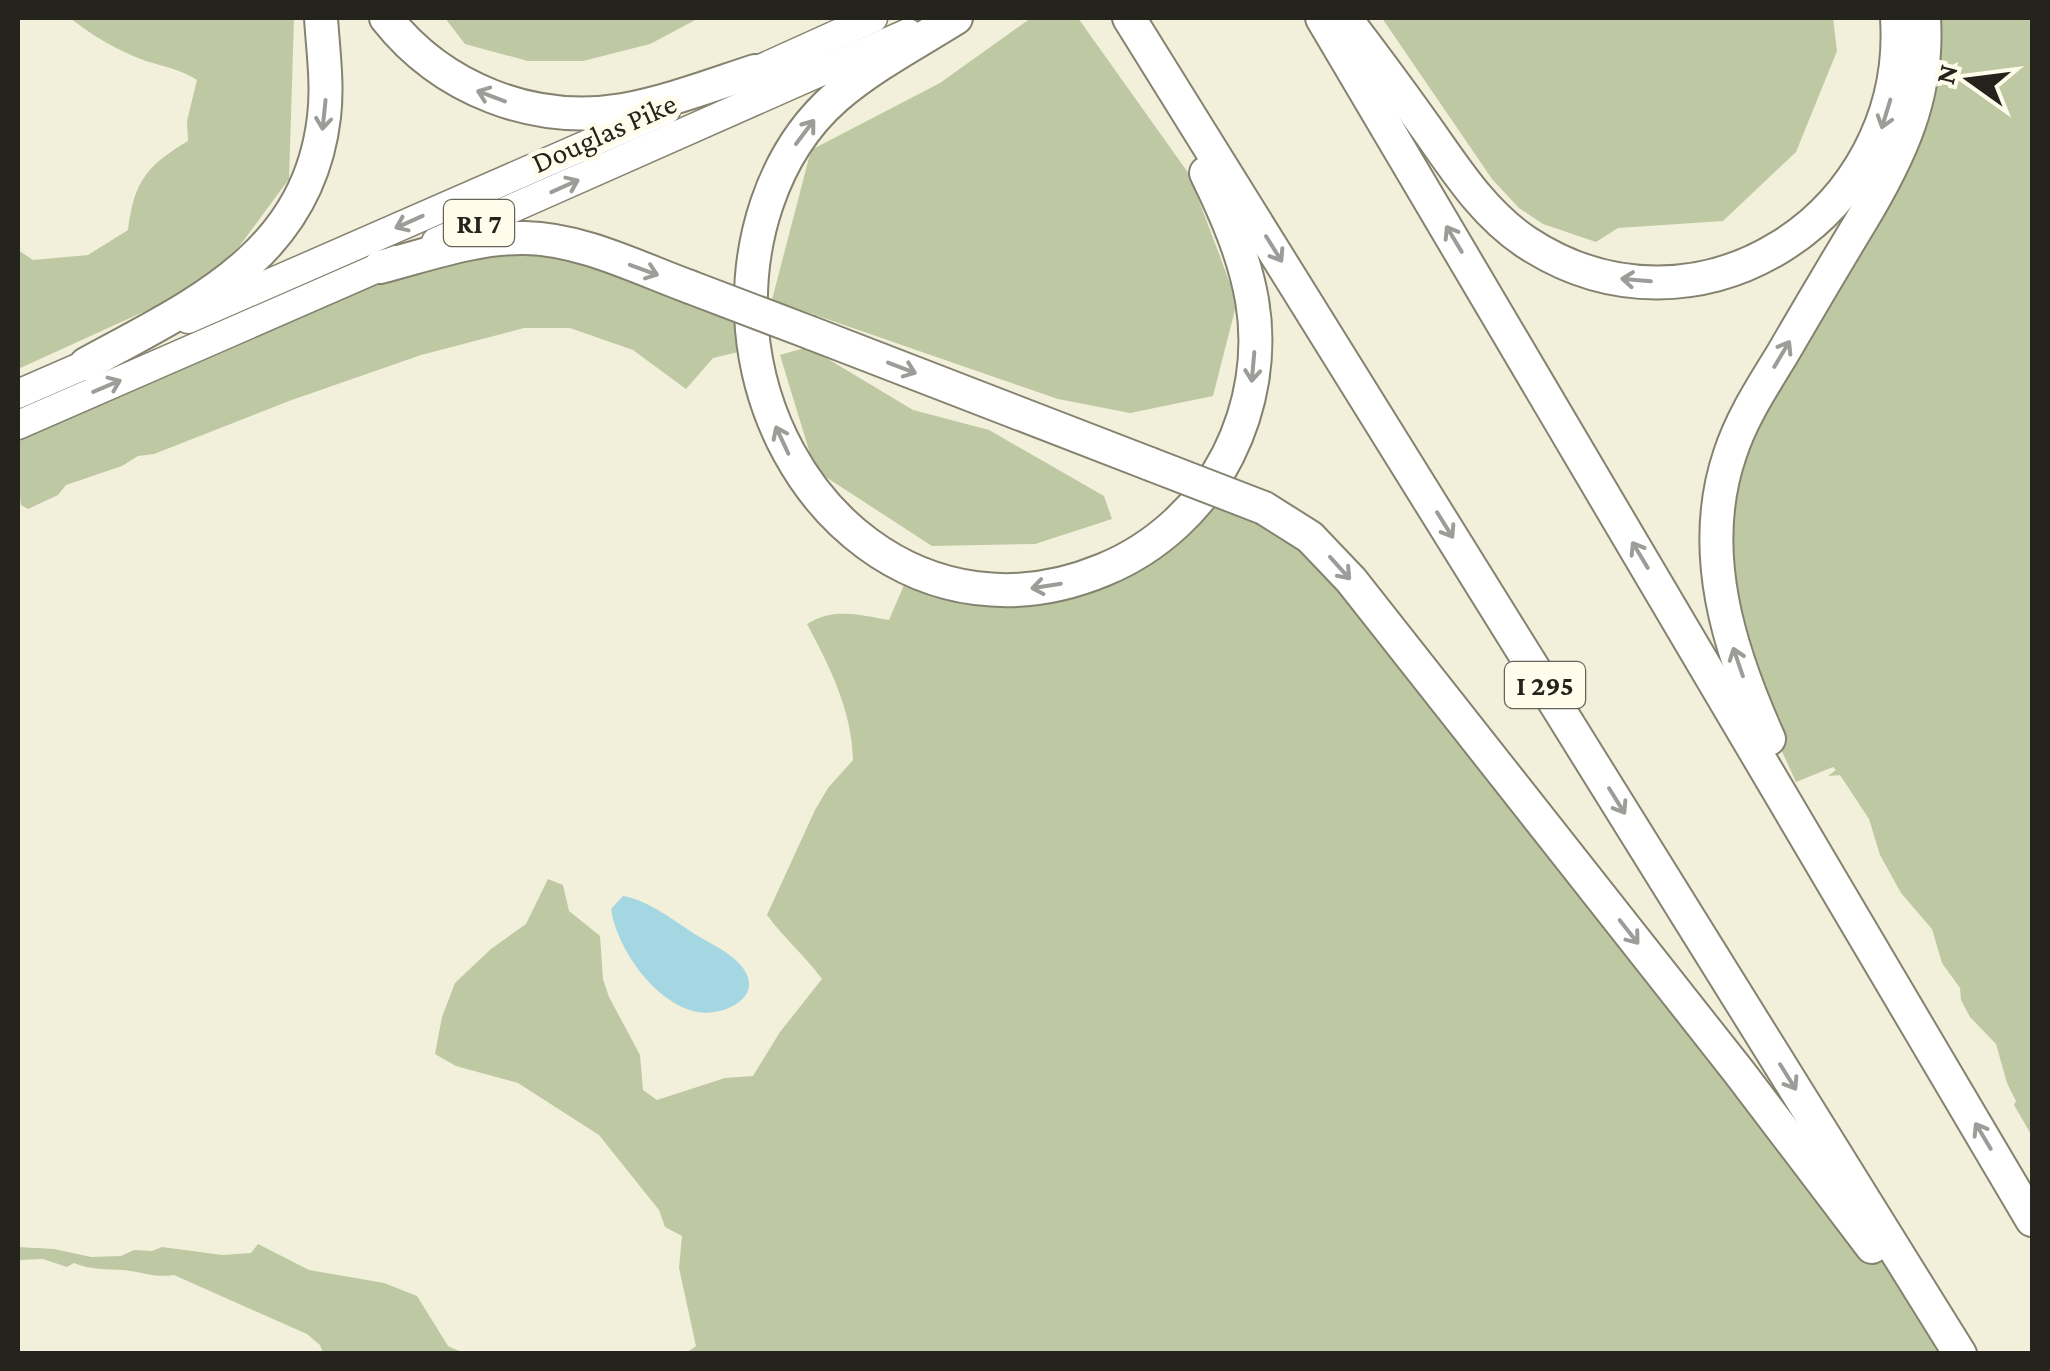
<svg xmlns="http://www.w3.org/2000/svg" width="2050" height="1371" font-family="'Crimson Pro',serif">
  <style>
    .green { fill: #bec8a2 }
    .water { fill: #a5d7e2 }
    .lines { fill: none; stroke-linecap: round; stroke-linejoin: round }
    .major-casing { stroke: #858270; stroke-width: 31 }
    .highway-casing { stroke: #858270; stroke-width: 36 }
    .major { stroke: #fff; stroke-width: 28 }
    .highway { stroke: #fff; stroke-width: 32 }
    .highway-bridge-casing { stroke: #858270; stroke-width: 36; stroke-linecap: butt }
    .highway-bridge { stroke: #fff; stroke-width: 32 }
    .oneway { stroke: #9c9c99 }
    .labels { text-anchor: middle; stroke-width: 10; stroke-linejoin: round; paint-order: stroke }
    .shield { fill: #fffcec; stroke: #66645a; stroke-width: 2.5 }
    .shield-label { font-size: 28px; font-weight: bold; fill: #24231c }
    .street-label { font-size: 30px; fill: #24231c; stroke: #fffcec }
  </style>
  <rect width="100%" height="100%" fill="#f2efdb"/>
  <g class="green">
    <path d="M 70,18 L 294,18 L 289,179 L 224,267 L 174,298 L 18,369 L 18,250 L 33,260 L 88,255 L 128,230 C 134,182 146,166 188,141 L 187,121 L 197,80 C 180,69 165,67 146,61 C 118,51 93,36 70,18 Z"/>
    <polygon points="445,18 699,18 650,44 583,61 528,61 465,44"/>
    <polygon points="1031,18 1078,18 1189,174 1237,302 1213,396 1130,413 1058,399 772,300 811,150 940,83"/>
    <polygon points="1382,18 1833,18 1837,51 1796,152 1723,221 1618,228 1596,242 1543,224 1519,208 1492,179"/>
    <polygon points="1926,18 2032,18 2032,1136 2014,1105 2016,1101 2007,1083 1996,1044 1970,1017 1961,1000 1960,988 1942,963 1932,929 1901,893 1880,855 1869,819 1840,775 1828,776 1836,770 1833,767 1796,782 1735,649 1721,492 1891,185"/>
    <polygon points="515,240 752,313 755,348 713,358 686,389 633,350 570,328 524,328 421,355 289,401 154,454 138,456 122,466 66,485 58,495 28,509 21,505 18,482 18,439 432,258"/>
    <polygon points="808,347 913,410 989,430 1104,496 1112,519 1035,544 932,546 815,470 780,355"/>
    <path d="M 1211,491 L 1285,518 L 1794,1141 L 1951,1353 L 686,1353 L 696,1346 L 679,1268 L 682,1236 L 665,1227 L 659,1210 L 599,1135 L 518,1083 L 456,1066 L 435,1054 L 442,1017 L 455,983 L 491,949 L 526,924 L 548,879 L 563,885 L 569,911 L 600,936 L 603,979 L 609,997 L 640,1055 L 643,1090 L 657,1100 L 725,1078 L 753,1076 L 780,1032 L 822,979 C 805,956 784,938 767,915 L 815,810 L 828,788 L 853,760 C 852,711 830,667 807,624 C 833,607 860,615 889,620 L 910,571 L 1060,588 Z"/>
    <path d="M 258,1244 L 309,1270 L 384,1283 L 417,1296 L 448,1346 L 463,1353 L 323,1353 L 320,1345 L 307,1334 L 174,1275 C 155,1278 142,1272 124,1270 C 106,1269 91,1270 74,1263 L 67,1267 L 43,1259 L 18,1260 L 18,1247 L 54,1249 L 91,1257 L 121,1256 L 134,1250 L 152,1251 L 162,1247 L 222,1255 L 251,1253 Z"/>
  </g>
  <path class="water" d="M 623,896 C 651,901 675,922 698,936 C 713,945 732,953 743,968 C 765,998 722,1017 697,1012 C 655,1003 617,949 611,909 Z"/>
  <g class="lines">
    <g class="major-casing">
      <g id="major">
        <polyline points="738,79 873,18"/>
        <polyline points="436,242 908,33"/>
        <polyline points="188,319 666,110"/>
        <polyline points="18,394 103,357"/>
        <polyline points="18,425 396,260"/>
      </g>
    </g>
    <g class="highway-casing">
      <g id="highway">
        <path d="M 386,18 C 442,89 533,125 623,110 C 668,102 712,85 755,71"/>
        <path d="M 956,18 C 916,43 872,66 836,97 C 771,154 745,246 752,330 C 768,507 927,643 1103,570 C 1157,548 1202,506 1228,455 C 1252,407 1261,353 1252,300 C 1244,255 1226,214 1206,173"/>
        <polyline points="1129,18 1960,1354"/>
        <polyline points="1322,18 2032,1220"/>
        <path d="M 1345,18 C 1371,52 1397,87 1422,122 C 1453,165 1481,212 1526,242 C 1697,355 1910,216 1897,18"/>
        <path d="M 380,267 C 427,255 476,237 525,238 C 582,239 638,268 690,287"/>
        <polyline points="811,333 1150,464"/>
        <path d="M 86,364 C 194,305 308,256 324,117 C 328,84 323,50 321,18"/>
        <polyline points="1264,508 1310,537 1351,580 1739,1072 1872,1247"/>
        <path d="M 1769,739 C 1729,650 1697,551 1730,454 C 1742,417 1763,386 1783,353 C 1808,310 1834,266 1860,223 C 1900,157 1929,96 1924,18"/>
      </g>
    </g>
    <use href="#major" class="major"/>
    <use href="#highway" class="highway"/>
    <g class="highway-bridge-casing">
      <g id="highway-bridge">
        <polyline points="690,287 811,333"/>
        <polyline points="1150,464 1264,508"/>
      </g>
    </g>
    <use href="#highway-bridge" class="highway-bridge"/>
  </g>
  <defs><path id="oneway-shaft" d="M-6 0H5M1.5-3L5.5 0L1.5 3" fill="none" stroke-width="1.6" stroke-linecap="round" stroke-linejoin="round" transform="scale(2.5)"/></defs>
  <g class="oneway">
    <use href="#oneway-shaft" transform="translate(491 96) rotate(-159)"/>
    <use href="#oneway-shaft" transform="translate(1886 114) rotate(107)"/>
    <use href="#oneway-shaft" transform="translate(324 115) rotate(96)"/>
    <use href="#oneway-shaft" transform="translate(805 132) rotate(-53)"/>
    <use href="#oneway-shaft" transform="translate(565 186) rotate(-24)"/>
    <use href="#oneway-shaft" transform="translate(409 222) rotate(156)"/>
    <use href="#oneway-shaft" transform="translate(1454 239) rotate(-121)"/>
    <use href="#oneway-shaft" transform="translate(1274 249) rotate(58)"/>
    <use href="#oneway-shaft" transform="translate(644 270) rotate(20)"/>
    <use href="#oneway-shaft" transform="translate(1636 280) rotate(-175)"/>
    <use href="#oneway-shaft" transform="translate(1782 354) rotate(-59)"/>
    <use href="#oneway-shaft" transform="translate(1253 367) rotate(95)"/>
    <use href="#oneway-shaft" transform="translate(902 368) rotate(21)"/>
    <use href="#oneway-shaft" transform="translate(107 386) rotate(-23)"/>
    <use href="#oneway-shaft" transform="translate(782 440) rotate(-115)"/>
    <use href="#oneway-shaft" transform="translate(1445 525) rotate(58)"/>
    <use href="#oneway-shaft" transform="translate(1640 555) rotate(-121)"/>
    <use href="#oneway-shaft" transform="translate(1340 568) rotate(48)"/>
    <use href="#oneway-shaft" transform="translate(1046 586) rotate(171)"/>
    <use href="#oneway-shaft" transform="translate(1738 662) rotate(-109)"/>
    <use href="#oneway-shaft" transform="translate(1617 801) rotate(58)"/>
    <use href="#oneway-shaft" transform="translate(1629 932) rotate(52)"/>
    <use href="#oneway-shaft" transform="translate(1788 1077) rotate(58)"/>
    <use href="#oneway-shaft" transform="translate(1983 1136) rotate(-121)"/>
  </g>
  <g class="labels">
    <g class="shield">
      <rect x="444" y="200" width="70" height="46" rx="8"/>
      <rect x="1505" y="662" width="80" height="46" rx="8"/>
    </g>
    <g class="shield-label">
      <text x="479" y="233">RI 7</text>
      <text x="1545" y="695">I 295</text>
    </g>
    <g class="street-label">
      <text transform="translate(604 133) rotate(-24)" y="10">Douglas Pike</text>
    </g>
  </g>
  <rect width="2050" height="1371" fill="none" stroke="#24231c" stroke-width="40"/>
  <g transform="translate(1970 80) rotate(284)" stroke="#fffcec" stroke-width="8" paint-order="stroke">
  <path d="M0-8L18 38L0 25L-18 38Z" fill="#24231c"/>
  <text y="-15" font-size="28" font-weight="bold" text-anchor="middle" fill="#24231c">N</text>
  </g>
</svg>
